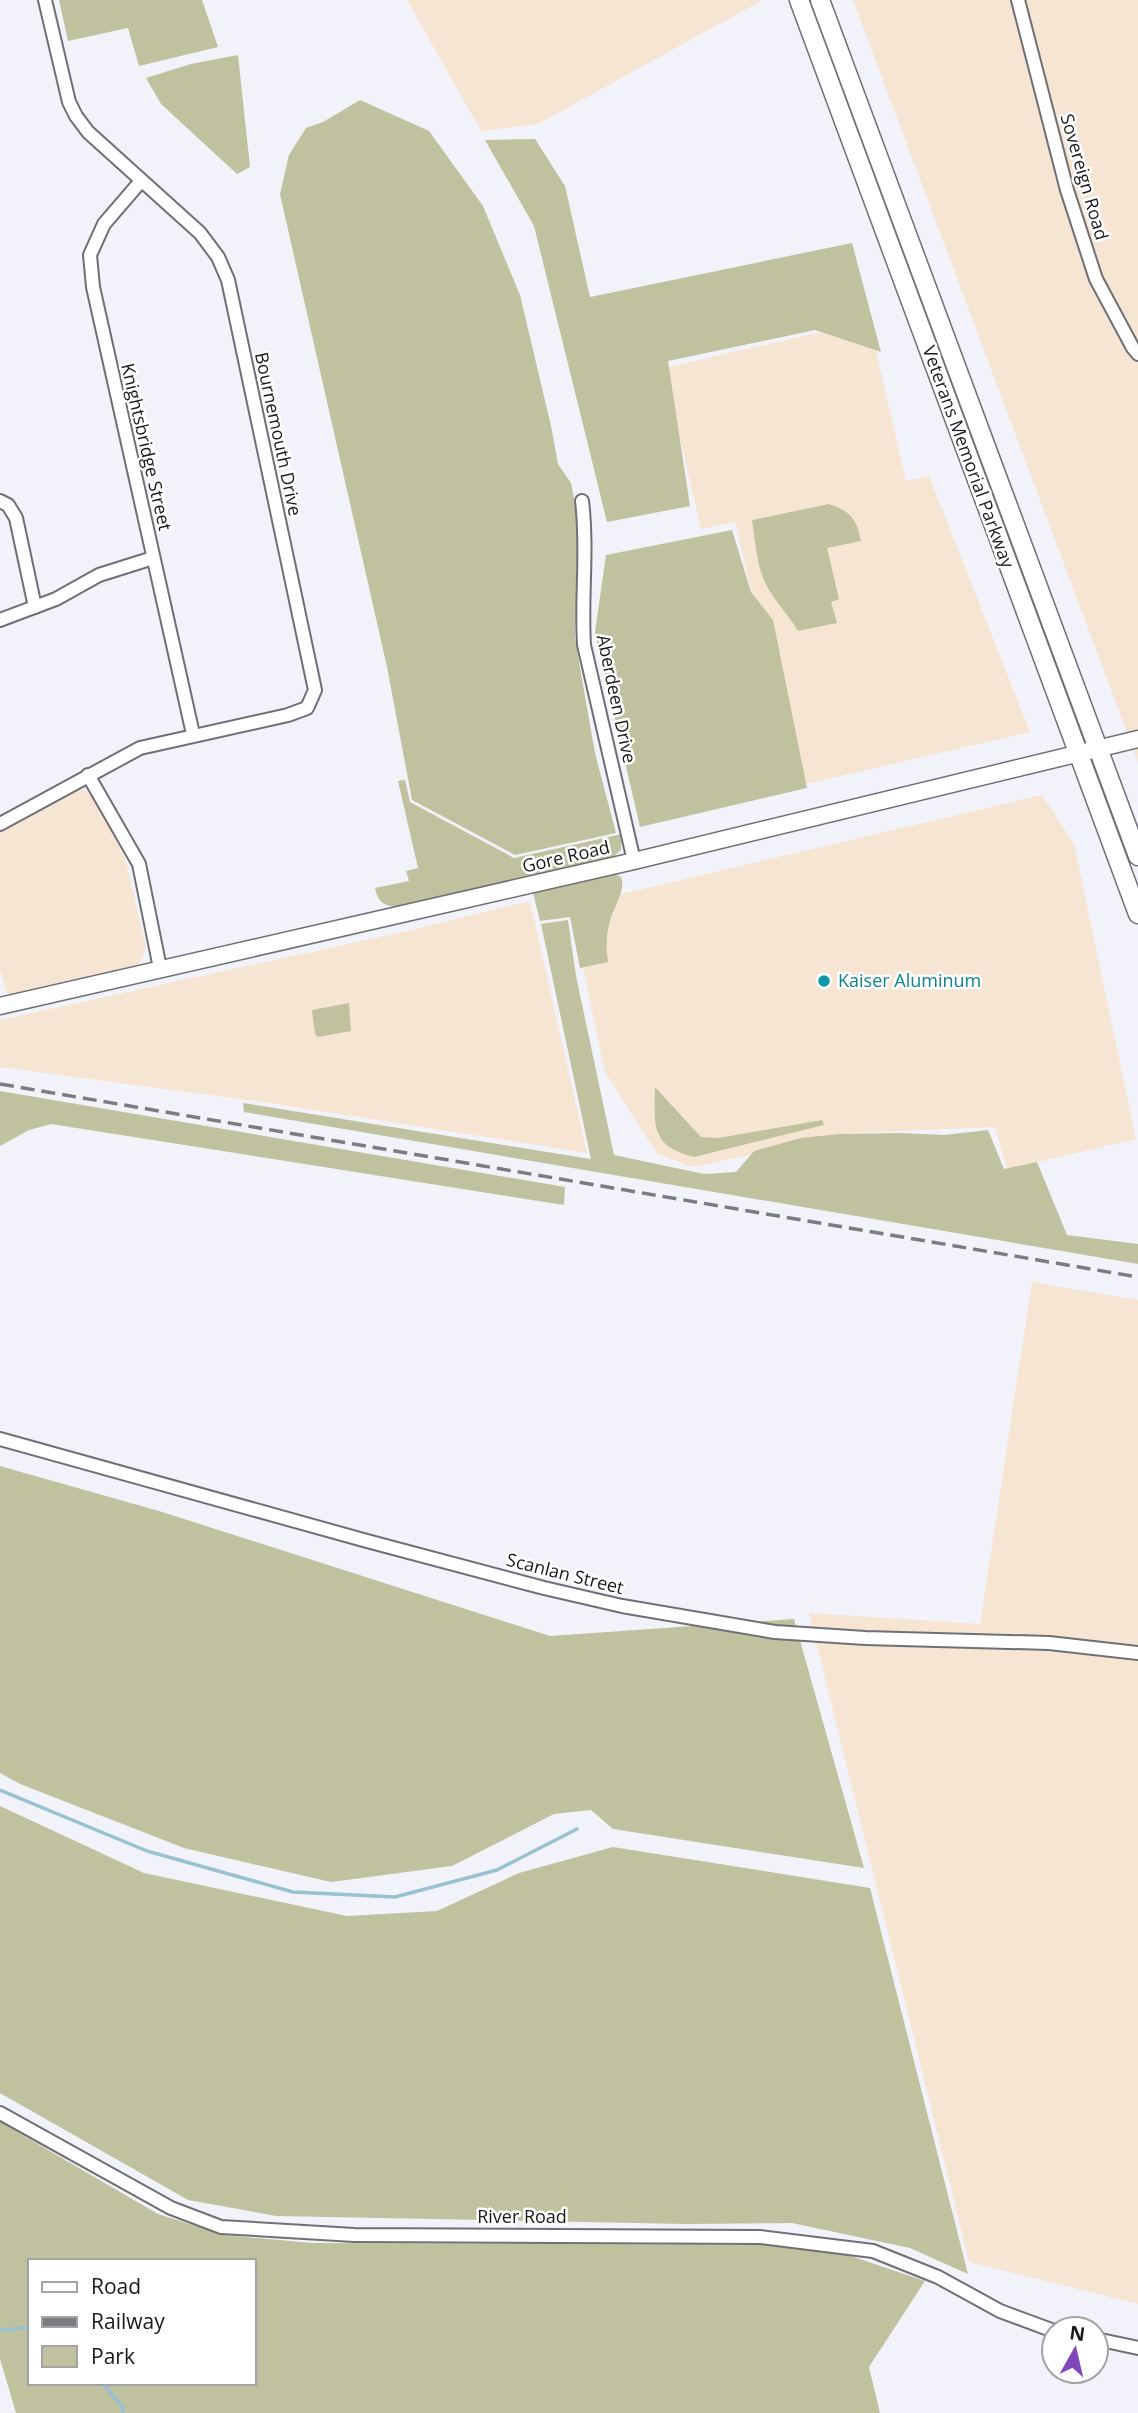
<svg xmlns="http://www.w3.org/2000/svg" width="1138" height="2413" font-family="'Open Sans',sans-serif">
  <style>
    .industrial { fill: #f7e5d4 }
    .green { fill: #c0c29f; fill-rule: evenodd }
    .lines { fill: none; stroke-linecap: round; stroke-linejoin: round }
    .stream { stroke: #98c2d1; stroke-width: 3.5 }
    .minor-casing { stroke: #6f6f76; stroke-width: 16 }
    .major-casing { stroke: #6f6f76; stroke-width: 19 }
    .highway-casing { stroke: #6f6f76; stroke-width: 21 }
    .minor { stroke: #fff; stroke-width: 12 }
    .major { stroke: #fff; stroke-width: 16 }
    .highway { stroke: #fff; stroke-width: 18 }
    .rail { stroke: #7b7b80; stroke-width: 3.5; stroke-dasharray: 14 7; stroke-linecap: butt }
    .culture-dot { fill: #0f9aa8; stroke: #fff; stroke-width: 2.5 }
    .labels { text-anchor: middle; stroke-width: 5; stroke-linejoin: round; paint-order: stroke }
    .street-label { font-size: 18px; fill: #1a1a1d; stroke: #fff }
    .culture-label { font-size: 18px; fill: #0d838f; stroke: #fff; text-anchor: start }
  </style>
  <rect width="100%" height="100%" fill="#f2f2fa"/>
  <g class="industrial">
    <polygon points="407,0 760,0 761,1 538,124 481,131"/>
    <polygon points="853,0 1138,0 1138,762"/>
    <polygon points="869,321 906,481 929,476 1030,732 798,786 735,522 701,529 664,368"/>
    <polygon points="86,790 95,800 125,858 146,947 142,959 137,965 8,995 0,970 0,832 72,791"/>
    <polygon points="1042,795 1074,844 1136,1139 1007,1169 995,1127 852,1133 693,1167 657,1154 605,1072 570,906"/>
    <polygon points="530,901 587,1153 276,1104 0,1067 0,1020 407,931"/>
    <polygon points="1032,1282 1138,1300 1138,2304 969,2262 809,1613 980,1624"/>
  </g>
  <g class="green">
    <polygon points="59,0 202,0 218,47 139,66 128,28 68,41"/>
    <polygon points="238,55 250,167 237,174 161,104 146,78 191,64"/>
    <polygon points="360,100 429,131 483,206 520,295 551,426 558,464 571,483 578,519 575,639 595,753 616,833 515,855 412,800 387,667 280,194 289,155 306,128 323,122"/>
    <polygon points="535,139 565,186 590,297 852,243 881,352 815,330 668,361 690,506 607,522 534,226 485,140"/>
    <path d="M 829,504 C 850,511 857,519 861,541 L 827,548 L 839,599 L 831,602 L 837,623 L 798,631 C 787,612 769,596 762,575 C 756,558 755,538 752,520 Z"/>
    <polygon points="732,530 751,592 773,620 807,788 640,827 595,632 606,555"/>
    <path d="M 405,780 L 410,802 L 514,858 L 622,834 L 621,850 L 613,857 L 396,907 C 383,905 378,902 375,888 L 409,881 L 406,871 L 418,868 L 398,781 Z"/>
    <path d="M 615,874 L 621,877 C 626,890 614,907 610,921 C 606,935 606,947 608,962 L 580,968 L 570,917 L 540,921 L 533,893 Z"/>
    <polygon points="568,920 576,976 614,1155 704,1174 736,1172 754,1151 801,1138 839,1134 901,1133 944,1135 988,1130 1004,1169 1037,1162 1067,1235 1138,1244 1138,1264 244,1112 243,1103 591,1159 541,924"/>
    <polygon points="349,1003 351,1031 318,1037 315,1034 312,1010"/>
    <path d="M 655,1087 L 701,1137 L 718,1138 L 822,1120 L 824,1125 L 694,1157 C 651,1146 654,1127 655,1087 Z"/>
    <polygon points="0,1091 565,1187 564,1205 51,1124 29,1130 0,1146"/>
    <polygon points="0,1466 159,1511 550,1636 794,1619 864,1868 613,1829 591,1810 554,1814 452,1866 331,1882 184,1848 20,1784 0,1773"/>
    <polygon points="0,1806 144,1873 347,1916 437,1911 519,1873 613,1847 870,1888 968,2274 910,2248 792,2223 686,2224 276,2216 188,2200 0,2093"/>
    <path d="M 0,2122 L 158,2214 L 224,2235 L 313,2243 L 794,2245 L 848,2255 L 925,2281 L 869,2367 L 880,2413 L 16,2413 L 0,2359 ZM 30,2261 L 254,2261 L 254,2383 L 30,2383 Z"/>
  </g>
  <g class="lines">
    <g class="stream">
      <polyline points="0,1790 147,1851 293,1892 395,1897 497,1870 577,1829"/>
      <polyline points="0,2330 25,2328 30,2329"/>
      <polyline points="102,2383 123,2407 123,2413"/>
    </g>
    <g class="minor-casing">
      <g id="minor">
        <polyline points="1018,0 1067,190 1096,279 1133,348 1138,354"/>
        <polyline points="141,181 104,224 90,255 93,287 193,734"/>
        <polyline points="0,501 8,505 16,518 35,607"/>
        <path d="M 582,501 C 588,549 581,596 584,645 L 634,861"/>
        <polyline points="0,620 56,599 99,575 153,558"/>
        <polyline points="88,775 139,864 160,968"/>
        <polyline points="0,824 140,748 288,715 307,708 315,690 228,280 218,257 200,233 88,132 76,116 69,102 45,0"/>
        <polyline points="0,1439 367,1541 544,1588 622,1606 775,1632 865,1638 1049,1643 1138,1653"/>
        <polyline points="0,2113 171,2208 221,2227 354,2235 760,2237 873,2251 938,2277 1000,2311 1054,2331"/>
        <polyline points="1096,2339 1138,2348"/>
      </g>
    </g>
    <g class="major-casing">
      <polyline id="major" points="0,1006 634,861 1138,739"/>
    </g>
    <g class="highway-casing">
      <g id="highway">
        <polyline points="799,0 1138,914"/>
        <polyline points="820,0 1138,856"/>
      </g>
    </g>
    <use href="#minor" class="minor"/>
    <use href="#major" class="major"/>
    <use href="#highway" class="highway"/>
    <polyline class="rail" points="0,1084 1138,1277"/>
  </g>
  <circle class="culture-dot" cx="824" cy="981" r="7"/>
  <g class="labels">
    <g class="street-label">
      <text transform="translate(1084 177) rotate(74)" y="6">Sovereign Road</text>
      <text transform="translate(278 434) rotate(78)" y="6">Bournemouth Drive</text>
      <text transform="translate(146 447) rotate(77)" y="6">Knightsbridge Street</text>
      <text transform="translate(968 457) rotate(70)" y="6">Veterans Memorial Parkway</text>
      <text transform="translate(616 699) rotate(78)" y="6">Aberdeen Drive</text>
      <text transform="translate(566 857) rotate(-13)" y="6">Gore Road</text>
      <text transform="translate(565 1574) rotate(14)" y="6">Scanlan Street</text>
      <text x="522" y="2223">River Road</text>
    </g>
    <g class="culture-label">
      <text x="838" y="987">Kaiser Aluminum</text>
    </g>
  </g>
  <rect x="28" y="2259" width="228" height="126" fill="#ffffff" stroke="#a3a3a5" stroke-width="2"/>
  <rect x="42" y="2282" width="35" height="10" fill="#ffffff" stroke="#a3a3a5" stroke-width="2"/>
  <text x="91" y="2294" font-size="21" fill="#1a1a1d">Road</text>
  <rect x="42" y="2317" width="35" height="10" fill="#7b7b80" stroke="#a3a3a5" stroke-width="2"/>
  <text x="91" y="2329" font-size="21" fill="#1a1a1d">Railway</text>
  <rect x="42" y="2346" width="35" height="21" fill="#c0c29f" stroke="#a3a3a5" stroke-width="2"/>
  <text x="91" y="2364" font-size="21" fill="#1a1a1d">Park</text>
  <g transform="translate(1075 2350) rotate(8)"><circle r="33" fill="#ffffff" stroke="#a3a3a5" stroke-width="2"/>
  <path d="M0-5L12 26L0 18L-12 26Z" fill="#8147bd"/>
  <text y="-10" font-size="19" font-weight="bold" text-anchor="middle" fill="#1a1a1d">N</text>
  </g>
</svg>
